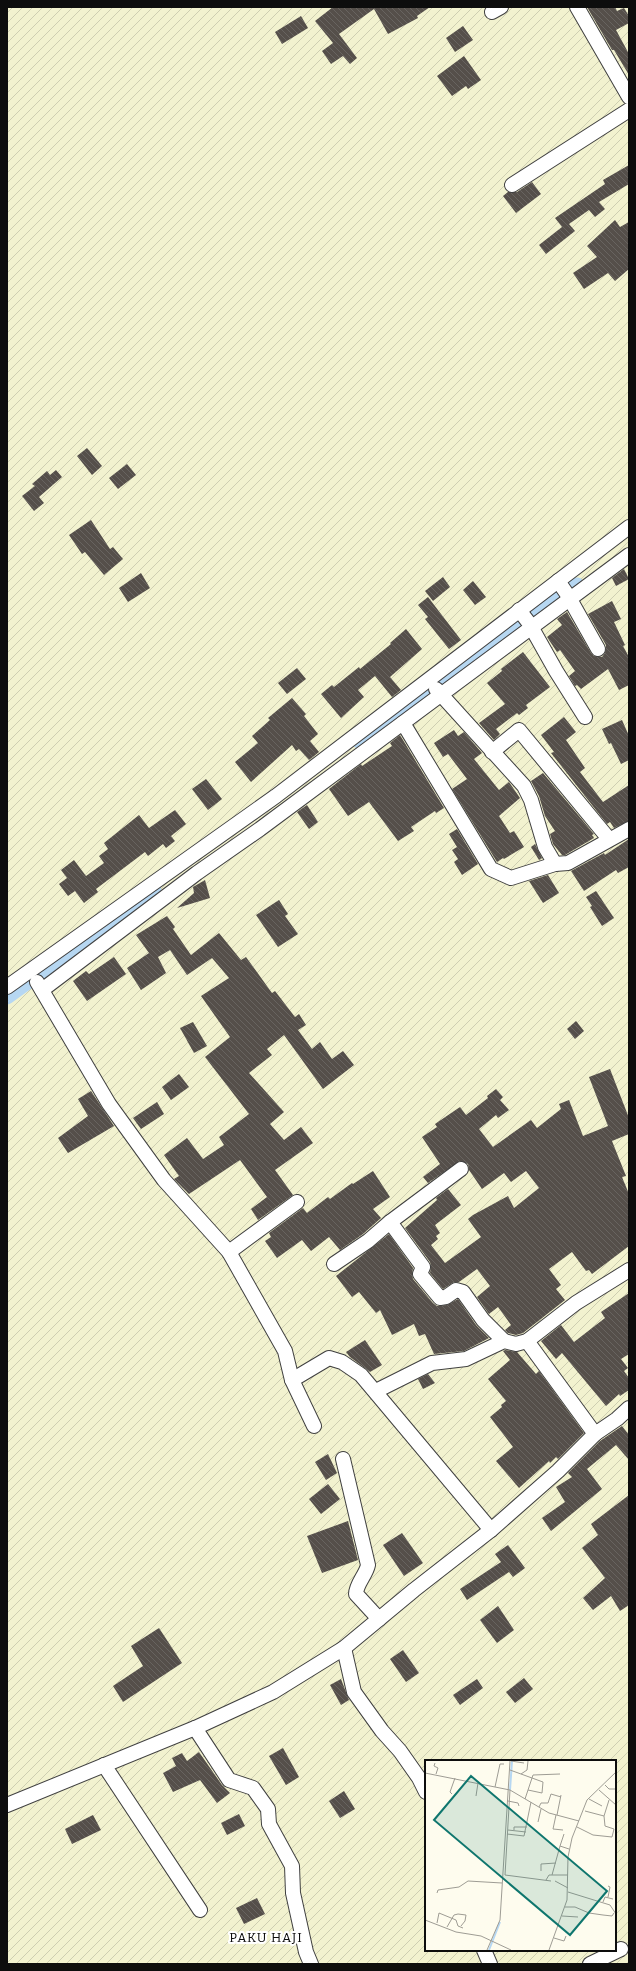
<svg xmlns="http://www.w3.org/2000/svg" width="636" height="1971" font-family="Bitter,serif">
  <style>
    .farmland { fill: url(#farmland-furrows); fill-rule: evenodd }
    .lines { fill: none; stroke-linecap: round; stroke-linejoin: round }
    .canal { stroke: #b6d7f2; stroke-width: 15 }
    .building { fill: url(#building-back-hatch) }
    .minor-casing { stroke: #404040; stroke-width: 16 }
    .minor { stroke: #fff; stroke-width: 14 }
    .labels { text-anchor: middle; stroke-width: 4; stroke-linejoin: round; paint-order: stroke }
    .quarter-label { font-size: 13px; letter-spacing: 1px; fill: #0d0d0d; stroke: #fff }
    .inset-river { fill: none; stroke: #b6d7f2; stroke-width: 2 }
    .inset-road { fill: none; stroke: #9e9c94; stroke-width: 1 }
    .view { fill: #0f766e; fill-opacity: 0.15; stroke: #0f766e; stroke-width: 2 }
    .inset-edge { fill: none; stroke: #0d0d0d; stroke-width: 2 }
  </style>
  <defs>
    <pattern id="farmland-furrows" width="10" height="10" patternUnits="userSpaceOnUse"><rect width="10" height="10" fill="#f2f2cf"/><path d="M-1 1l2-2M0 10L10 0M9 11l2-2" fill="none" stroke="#ceceb1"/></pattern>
    <pattern id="building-back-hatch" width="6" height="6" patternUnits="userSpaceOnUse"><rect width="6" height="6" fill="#554f4a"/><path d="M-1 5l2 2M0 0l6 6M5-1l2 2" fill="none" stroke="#686460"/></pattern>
  </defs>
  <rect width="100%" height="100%" fill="#fefcee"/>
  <path class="farmland" d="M 7,7 L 629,7 L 629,1964 L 7,1964 ZM 426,1761 L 615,1761 L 615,1950 L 426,1950 Z"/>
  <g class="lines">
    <g class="canal">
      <polyline points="359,741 435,684 577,585"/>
      <polyline points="7,997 154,891"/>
    </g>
  </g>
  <g class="building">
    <polygon points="333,7 430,7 417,16 418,18 388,34 374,9 339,34 357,58 350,64 343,56 331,64 322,51 333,43 315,21"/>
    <polygon points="587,7 615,7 617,11 624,8 629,16 629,23 616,30 629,54 629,75 614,50 612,50"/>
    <polygon points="301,16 308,28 282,44 275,32"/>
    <polygon points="463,26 473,40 455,52 446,38"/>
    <polygon points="464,56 481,80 468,89 466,86 452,96 437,76"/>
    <polygon points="629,165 629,184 599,202 605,209 595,217 589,210 569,224 575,231 546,254 539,245 562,227 555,218 605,184 603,180"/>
    <polygon points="532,182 541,194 516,213 503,196 508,192 517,192"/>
    <polygon points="615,220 620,227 629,222 629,269 615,281 608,273 584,289 573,273 597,257 587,246"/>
    <polygon points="87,448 102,466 92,475 77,456"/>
    <polygon points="127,464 136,475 118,489 109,478"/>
    <polygon points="56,470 62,477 39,497 44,503 34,511 22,496 35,486 32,484 47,471 50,475"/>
    <polygon points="91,520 110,549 113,547 123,559 104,575 85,552 82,554 69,535"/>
    <polygon points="624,569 629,579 616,586 612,578"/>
    <polygon points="141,573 150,588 128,602 119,588"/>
    <polygon points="443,577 450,587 433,601 425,591"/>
    <polygon points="473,581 486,597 475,605 463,590"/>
    <polygon points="428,597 461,640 449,649 425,619 428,617 418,605"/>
    <polygon points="612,601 621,619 614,622 625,645 623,646 629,657 629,685 619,690 608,669 581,689 577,685 575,686 569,676 575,671 560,650 557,652 547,637 562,625 557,619 567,612 591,653 594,656 602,657 605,653 606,645 588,614"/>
    <polygon points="406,629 422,649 390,677 401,690 392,697 375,676 358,690 364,697 341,718 321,694 332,685 334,687 359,667 360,669 391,644 390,643"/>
    <polygon points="523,652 550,687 526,705 528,708 519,715 517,713 496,729 500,734 494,740 479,723 505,704 487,683 502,671 501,669"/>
    <polygon points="297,668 306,679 287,694 278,683"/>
    <polygon points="292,698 306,714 304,716 318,734 310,741 319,752 309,760 299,749 296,751 292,745 251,782 235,762 258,743 252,736 270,720 268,718"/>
    <polygon points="564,717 576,732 566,740 585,768 580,772 603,802 629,785 629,821 614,828 610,822 607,824 551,753 554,752 541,735"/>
    <polygon points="622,720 629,736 629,760 621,764 611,743 609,744 602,729"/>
    <polygon points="454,730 458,736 464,732 482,753 474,759 499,790 509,782 520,798 499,816 510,833 514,831 524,847 504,859 503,858 497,862 452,789 467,779 448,754 443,757 434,743"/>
    <polygon points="400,735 444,808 436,813 435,811 411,827 414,831 398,841 369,802 348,816 329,789 361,764 362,766 392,746 390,743"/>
    <polygon points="543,773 594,834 592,835 594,838 565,855 562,855 553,844 550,834 555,831 545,816 539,796 531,781"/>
    <polygon points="206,779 222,799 208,810 192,789"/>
    <polygon points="307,805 318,822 309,829 297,812"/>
    <polygon points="175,810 186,824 171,836 175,841 166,848 163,844 148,856 145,852 96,889 98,892 84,903 75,891 68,896 59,884 67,878 61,870 74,860 86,876 104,863 99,856 108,849 104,843 139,815 149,828"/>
    <polygon points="457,829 478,864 462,875 454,862 458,859 452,850 457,847 449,834"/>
    <polygon points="629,839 629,867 618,873 616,870 584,891 571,871 604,853 605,855"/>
    <polygon points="535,844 542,858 539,860 531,847"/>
    <polygon points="548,875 559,893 543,903 529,881"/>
    <polygon points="205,880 210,898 177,908 194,893 193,887"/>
    <polygon points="596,891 614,918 602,926 590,907 592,906 586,897"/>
    <polygon points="279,900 288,914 285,916 298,934 278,947 256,915"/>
    <polygon points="167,916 175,927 173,929 191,955 219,933 241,960 246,957 272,993 275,991 295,1017 299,1014 306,1025 298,1030 312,1049 320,1042 332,1059 343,1051 354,1065 323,1089 284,1035 267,1049 272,1055 249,1073 284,1112 270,1124 284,1140 301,1127 313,1143 275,1170 293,1195 258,1220 251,1209 267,1197 240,1160 189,1194 174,1179 179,1176 164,1155 187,1138 203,1159 224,1145 219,1137 249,1114 205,1057 230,1037 201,996 229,978 212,958 187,975 170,950 158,957 166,973 141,990 127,968 149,953 136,935"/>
    <polygon points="114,957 126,974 87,1001 73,981 86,971 89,974"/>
    <polygon points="576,1021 584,1031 575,1039 567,1029"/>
    <polygon points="193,1022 207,1046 194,1053 180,1028"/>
    <polygon points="610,1069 629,1118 629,1134 612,1141 626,1176 622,1177 629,1194 629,1246 592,1274 589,1270 586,1271 572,1252 549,1269 561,1285 556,1289 565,1300 523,1333 516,1335 508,1333 505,1330 511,1325 498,1307 489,1314 477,1297 490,1286 477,1269 459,1282 454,1282 443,1289 430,1273 431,1266 430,1262 405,1228 437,1200 436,1198 448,1189 461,1205 435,1225 440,1233 436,1236 438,1239 431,1245 445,1263 481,1237 468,1219 473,1215 508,1196 514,1208 539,1188 526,1171 511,1182 504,1173 482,1189 469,1170 468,1164 460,1161 428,1183 423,1177 440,1164 422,1137 437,1127 435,1124 460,1107 466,1115 488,1098 487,1096 496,1089 503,1097 500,1100 509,1110 498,1118 496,1115 479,1129 493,1147 531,1120 537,1128 561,1109 559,1104 569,1100 583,1136 608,1126 589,1077"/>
    <polygon points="179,1074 189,1087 171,1100 162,1087"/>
    <polygon points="91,1091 114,1126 68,1153 58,1138 88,1116 78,1099"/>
    <polygon points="157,1102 164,1114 141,1129 133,1118"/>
    <polygon points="373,1171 390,1197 373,1209 381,1218 363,1234 340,1250 329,1237 311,1251 302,1240 277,1258 265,1241 271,1237 269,1233 303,1208 307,1213 328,1197 330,1199 352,1183 353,1184"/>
    <polygon points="389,1234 413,1268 412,1275 413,1279 433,1303 437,1306 447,1305 458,1299 476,1325 489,1338 464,1351 434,1354 425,1334 419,1336 414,1324 392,1335 380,1310 376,1313 359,1292 352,1297 336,1276"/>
    <polygon points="629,1293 629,1354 621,1359 628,1368 624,1371 629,1378 629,1390 620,1396 619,1394 606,1406 562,1353 556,1359 541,1341 561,1325 574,1342 605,1318 601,1312"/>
    <polygon points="365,1340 382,1365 370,1372 350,1357 346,1352"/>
    <polygon points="505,1350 517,1352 536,1374 539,1371 584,1433 558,1459 556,1457 550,1463 549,1461 519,1488 496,1461 513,1447 490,1417 502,1407 501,1405 506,1401 488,1379 510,1360 503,1351"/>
    <polygon points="428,1374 435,1383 423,1389 418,1379"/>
    <polygon points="622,1426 629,1435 629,1460 616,1445 587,1469 602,1489 551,1531 542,1518 565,1502 556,1487 572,1477 568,1473 600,1441"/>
    <polygon points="328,1454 337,1473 326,1480 315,1462"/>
    <polygon points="328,1484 340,1499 321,1514 309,1499"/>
    <polygon points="629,1495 629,1605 620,1611 611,1596 593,1610 583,1598 605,1578 582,1548 598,1535 591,1524"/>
    <polygon points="348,1521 358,1560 322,1573 307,1536"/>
    <polygon points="402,1533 423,1563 404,1576 383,1545"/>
    <polygon points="508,1545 525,1568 513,1577 509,1572 467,1600 460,1589 501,1562 495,1554"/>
    <polygon points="498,1606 514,1630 497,1643 480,1620"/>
    <polygon points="159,1628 182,1663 123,1702 113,1686 143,1666 131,1646"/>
    <polygon points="403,1650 419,1673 406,1682 390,1659"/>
    <polygon points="524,1678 533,1689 515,1703 506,1692"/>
    <polygon points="341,1679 349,1700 341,1705 330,1685"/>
    <polygon points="477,1679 483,1688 460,1705 453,1695"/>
    <polygon points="283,1748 299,1777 286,1785 269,1756"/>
    <polygon points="199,1752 222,1785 230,1793 217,1803 200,1780 173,1792 163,1773 176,1766 172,1758 182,1753 187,1761"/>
    <polygon points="344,1791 355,1809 340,1818 329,1801"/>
    <polygon points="239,1814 245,1826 227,1835 221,1823"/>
    <polygon points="93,1815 101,1830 72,1844 65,1829"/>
    <polygon points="257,1898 265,1914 244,1924 236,1908"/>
  </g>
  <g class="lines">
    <g class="minor-casing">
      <g id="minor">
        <polyline points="577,7 629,97"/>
        <polyline points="492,12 501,7"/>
        <polyline points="512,185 629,110"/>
        <polyline points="558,581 567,594 598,649"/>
        <polyline points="519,610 529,623 556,671 585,717"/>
        <polyline points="436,689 524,786 531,800 545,847 555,864"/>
        <polyline points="403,723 491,869 511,878 555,864 568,863 629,829"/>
        <polyline points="492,752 519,730 609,839"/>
        <polyline points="37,982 109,1104 164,1180 229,1252 285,1351 292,1380 314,1426"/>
        <polyline points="7,987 276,796 629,527"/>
        <polyline points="42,990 197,873 260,829 629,555"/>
        <polyline points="390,1222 461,1169"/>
        <polyline points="229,1252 297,1202"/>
        <polyline points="334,1264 368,1241 390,1222 423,1267 420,1274 440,1298 446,1297 456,1290 463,1292 483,1320 504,1341"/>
        <polyline points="527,1341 595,1434"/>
        <polyline points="292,1380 329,1358 342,1362 361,1375 491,1530"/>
        <polyline points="376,1391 432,1363 466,1359 504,1341 516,1344 527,1341 576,1303 629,1270"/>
        <path d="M 343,1459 L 368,1565 C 366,1575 356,1584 356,1594 L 379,1619"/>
        <polyline points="344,1648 354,1692 382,1731 400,1751 419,1778 426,1792"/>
        <polyline points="195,1728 229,1780 253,1788 268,1809 269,1824 292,1866 293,1893 306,1952 311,1964"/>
        <polyline points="104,1765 200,1910"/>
        <polyline points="7,1805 195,1728 273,1692 344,1648 414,1590 491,1530 558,1471 595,1434 617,1419 629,1408"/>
        <polyline points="484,1950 490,1964"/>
        <polyline points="590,1964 621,1949"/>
      </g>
    </g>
    <use href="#minor" class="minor"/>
  </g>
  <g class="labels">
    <g class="quarter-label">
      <text x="266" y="1942">PAKU HAJI</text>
    </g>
  </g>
  <g transform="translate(425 1760)">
    <rect width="191" height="191" fill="#fefcee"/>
    <path class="inset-river" d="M 85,30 L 87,1M 64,190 L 75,162"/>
    <path class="inset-road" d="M 86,1 L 99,3M 10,3 L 9,6 L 13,8 L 11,14M 85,10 L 118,22 L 117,33 L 103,30M 0,13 L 85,30 L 124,53 L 154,61M 96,14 L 102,10 L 103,1M 180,25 L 184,29 L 191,29M 70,27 L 75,4 L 79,4M 174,30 L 191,45M 27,34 L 25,32 L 30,18M 51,36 L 53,23M 100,39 L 108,15 L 135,14M 164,39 L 177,46M 83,41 L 93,43 L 94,46M 114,47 L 116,43 L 123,43 L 126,34 L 136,37M 131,55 L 128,69 L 138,70M 132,55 L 136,35M 179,56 L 184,40M 113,62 L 116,49M 152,67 L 168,75 L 187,77 L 189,69 L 180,66 L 179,56 L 160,51M 83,70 L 101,72M 89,70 L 89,67 L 102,67M 82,74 L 99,76 L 106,42M 139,74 L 135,86 L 144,89M 116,111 L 116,104 L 131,103M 80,115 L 85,30M 80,115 L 126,121M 127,115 L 135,86M 121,120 L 124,115 L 143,115M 130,121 L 143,128M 183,126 L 185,127 L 183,137M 143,132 L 185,145 L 191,154M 12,133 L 13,130 L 34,127 L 43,121 L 77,123M 178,142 L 180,137 L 188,139M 140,147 L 150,147 L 164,153 L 178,155 L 187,156 L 189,153M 137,156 L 153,157M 0,160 L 31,172 L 56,176 L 86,190M 12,163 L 14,153 L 31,160 L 33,166 L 38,168M 22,167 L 29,155 L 33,154 L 41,155 L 40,161 L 36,166M 129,178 L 139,181 L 141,176M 62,190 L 75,160 L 85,1M 124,190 L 142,140 L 143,97 L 147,78 L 162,40 L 191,12"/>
    <path class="view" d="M 46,16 L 182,131 L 145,175 L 9,60 Z"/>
    <rect width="191" height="191" class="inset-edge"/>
  </g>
  <rect width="636" height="1971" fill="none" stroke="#0d0d0d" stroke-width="16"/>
</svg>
